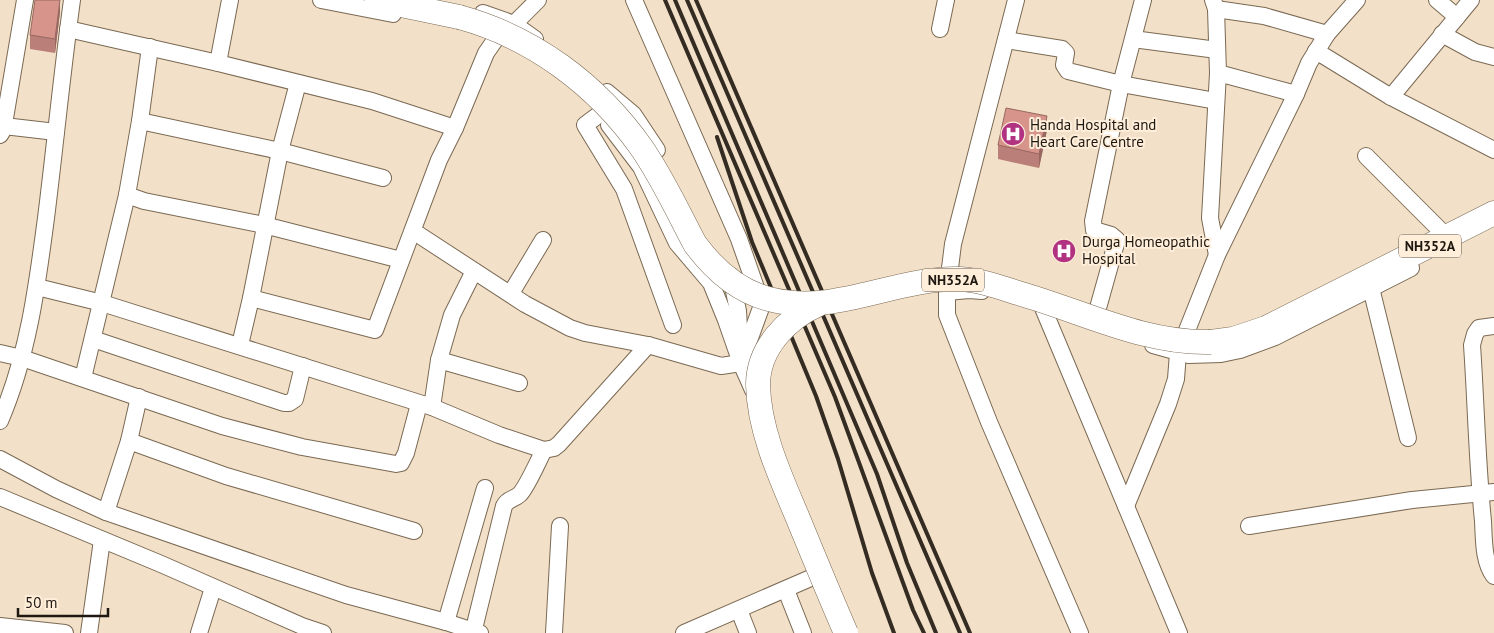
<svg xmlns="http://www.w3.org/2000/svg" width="1494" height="633" font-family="'PT Sans',sans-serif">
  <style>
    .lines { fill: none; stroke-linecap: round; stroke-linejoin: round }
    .minor-casing { stroke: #7a6953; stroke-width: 18 }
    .highway-casing { stroke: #7a6953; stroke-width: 25 }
    .minor { stroke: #fff; stroke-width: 16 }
    .highway { stroke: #fff; stroke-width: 24 }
    .rail { stroke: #342c22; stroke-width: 4 }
    .highway-bridge-casing { stroke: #7a6953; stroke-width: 25; stroke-linecap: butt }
    .highway-bridge { stroke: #fff; stroke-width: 24 }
    .wall { fill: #b97f78 }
    .shaded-wall { fill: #966861 }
    .building { fill: #d7948b; stroke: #966861 }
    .labels { text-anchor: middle; stroke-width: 4; stroke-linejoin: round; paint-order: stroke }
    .shield { fill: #feeeda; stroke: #62584d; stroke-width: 1 }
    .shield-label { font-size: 14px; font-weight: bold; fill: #1f1810 }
    .poi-label { font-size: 15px; fill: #1f1810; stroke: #feeeda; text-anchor: start }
  </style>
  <rect width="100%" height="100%" fill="#f3e0c8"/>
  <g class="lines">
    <g class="minor-casing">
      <g id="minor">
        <polyline points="321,0 393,14"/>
        <polyline points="634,0 739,239 762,305 743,357"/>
        <polyline points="1016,0 953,244 947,292 947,315 989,422 1080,633"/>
        <polyline points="1213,0 1216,9 1218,73 1210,218 1217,255"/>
        <polyline points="1437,0 1457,17"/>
        <polyline points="1216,9 1264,16 1327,34"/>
        <polyline points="483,13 514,24 535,39"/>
        <polyline points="514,24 538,0"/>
        <polyline points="68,29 218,63 372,101 455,128"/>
        <polyline points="940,29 946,0"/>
        <polyline points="1442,34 1475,52 1494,57"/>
        <polyline points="1133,39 1217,50"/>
        <polyline points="1006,40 1062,49 1066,53 1064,65 1068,71 1121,84 1216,101"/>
        <polyline points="1316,51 1391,97 1494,150"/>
        <polyline points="218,63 230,0"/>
        <polyline points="1218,73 1296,94"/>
        <polyline points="607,92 633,114 657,150"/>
        <polyline points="1391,97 1471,0"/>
        <polyline points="601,113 585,125 624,189 673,325"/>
        <polyline points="140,121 280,151 383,178"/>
        <polyline points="609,125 641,167 677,243 711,283 726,320 741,363 753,390 758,394"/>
        <polyline points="4,126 56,132"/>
        <polyline points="0,135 3,130 25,0"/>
        <polyline points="1366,156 1442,232"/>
        <polyline points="127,195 144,201 264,225 401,260"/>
        <polyline points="413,231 525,304 570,328 585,333 648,345 721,366 741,363"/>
        <polyline points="731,276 738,311 740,344"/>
        <polyline points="37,287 102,303 432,407 499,435 544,450 554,448 559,444 648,345"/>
        <polyline points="1371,288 1408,438"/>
        <polyline points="947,292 969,290 982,291"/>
        <polyline points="511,293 543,240"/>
        <polyline points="251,298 375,330 439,160 455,128 486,53 495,40"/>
        <polyline points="1043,308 1179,633"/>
        <polyline points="1098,308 1117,240 1111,235 1094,230 1093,221 1121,84 1143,0"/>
        <path d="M 1494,326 L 1479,328 L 1475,334 L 1472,345 C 1476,403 1477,462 1483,521 C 1484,538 1483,562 1494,576"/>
        <polyline points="93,339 284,403 289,403 295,399 303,366"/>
        <polyline points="240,345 251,298 280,151 298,83"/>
        <polyline points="1153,345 1189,355 1221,354 1240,350 1275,337 1411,268"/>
        <polyline points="0,353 22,358 222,426 302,447 396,464 401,463 406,453 419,404"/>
        <polyline points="439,360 519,383"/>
        <polyline points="83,378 127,195 140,121 150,47"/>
        <polyline points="432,407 439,360 452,315 474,271"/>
        <path d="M 0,421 C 28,356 37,287 46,218 C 55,146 62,73 72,0"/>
        <polyline points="129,441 226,476 414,531"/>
        <polyline points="0,459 56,489 106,512 346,595 446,622 480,633"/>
        <polyline points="0,497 161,564 302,626 323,633"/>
        <polyline points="1126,506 1168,404 1176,379 1178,353 1217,255 1296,94 1309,63 1327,34 1357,0"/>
        <polyline points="106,512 129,441 139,397"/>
        <polyline points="1249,526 1412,500 1494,492"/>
        <polyline points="786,590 803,633"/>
        <polyline points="739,610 748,633"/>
        <polyline points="446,622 485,488"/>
        <polyline points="0,626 65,633"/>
        <polyline points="89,633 102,540"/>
        <polyline points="199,633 213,588"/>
        <path d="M 473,633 L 504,506 C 508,498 514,500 520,494 C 528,485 538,461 544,450"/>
        <polyline points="554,633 560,526"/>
        <polyline points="684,633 813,577"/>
      </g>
    </g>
    <g class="highway-casing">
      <g id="highway">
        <polyline points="377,0 459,17"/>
        <polyline points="1211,342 1233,339 1266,328 1494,213"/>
      </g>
    </g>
    <use href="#minor" class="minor"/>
    <use href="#highway" class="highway"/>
    <g class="rail">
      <polyline points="665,0 835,397 913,610 924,633"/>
      <polyline points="675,0 877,474 907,563 936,633"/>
      <polyline points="687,0 960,633"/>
      <polyline points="696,0 970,633"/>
      <polyline points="717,137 752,242 816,396 838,459 872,573 894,633"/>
    </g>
    <g class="highway-bridge-casing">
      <g id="highway-bridge">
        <path d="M 459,17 C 533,37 597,85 641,147 C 662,177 678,212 695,244 C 715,271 740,293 773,300 C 836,315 897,277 960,279 C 980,280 999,287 1018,293 C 1082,311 1144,344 1211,342"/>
        <path d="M 819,304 C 787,318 758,348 758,385 C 759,430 780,476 797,516 C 813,555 829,594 846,633"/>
      </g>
    </g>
    <use href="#highway-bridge" class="highway-bridge"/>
  </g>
  <g class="wall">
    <polygon points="60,12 55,53 30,49 30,35"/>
    <polygon points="1047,130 1039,168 998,159 998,145"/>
  </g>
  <g class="shaded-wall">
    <polygon points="60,0 60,12 55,53 55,39"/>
    <polygon points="1047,116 1047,130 1039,168 1039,154"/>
  </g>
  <g class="building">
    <polygon points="35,0 60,0 55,39 30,35"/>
    <polygon points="1006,108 1047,116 1039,154 998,145"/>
  </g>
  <defs>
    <g id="hospital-disc" transform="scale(1.25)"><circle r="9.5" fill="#b13281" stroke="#feeeda"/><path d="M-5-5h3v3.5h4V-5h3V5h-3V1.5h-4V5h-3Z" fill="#fff"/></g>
  </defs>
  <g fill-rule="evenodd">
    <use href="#hospital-disc" x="1013" y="134"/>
    <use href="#hospital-disc" x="1064" y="251"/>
  </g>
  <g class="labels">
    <g class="shield">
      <rect x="1399" y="234.5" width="62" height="23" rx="4"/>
      <rect x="922" y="268.5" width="62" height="23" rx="4"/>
    </g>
    <g class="shield-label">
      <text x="1430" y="251">NH352A</text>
      <text x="953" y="285">NH352A</text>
    </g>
    <g class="poi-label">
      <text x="1030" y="130">Handa Hospital and<tspan x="1030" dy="17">Heart Care Centre</tspan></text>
      <text x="1082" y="247">Durga Homeopathic<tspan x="1082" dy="17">Hospital</tspan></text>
    </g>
  </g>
  <path d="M18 608v8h90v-8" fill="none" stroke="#1f1810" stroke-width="2.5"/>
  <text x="25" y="608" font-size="15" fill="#1f1810" stroke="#feeeda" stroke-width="4" paint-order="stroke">50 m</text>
</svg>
